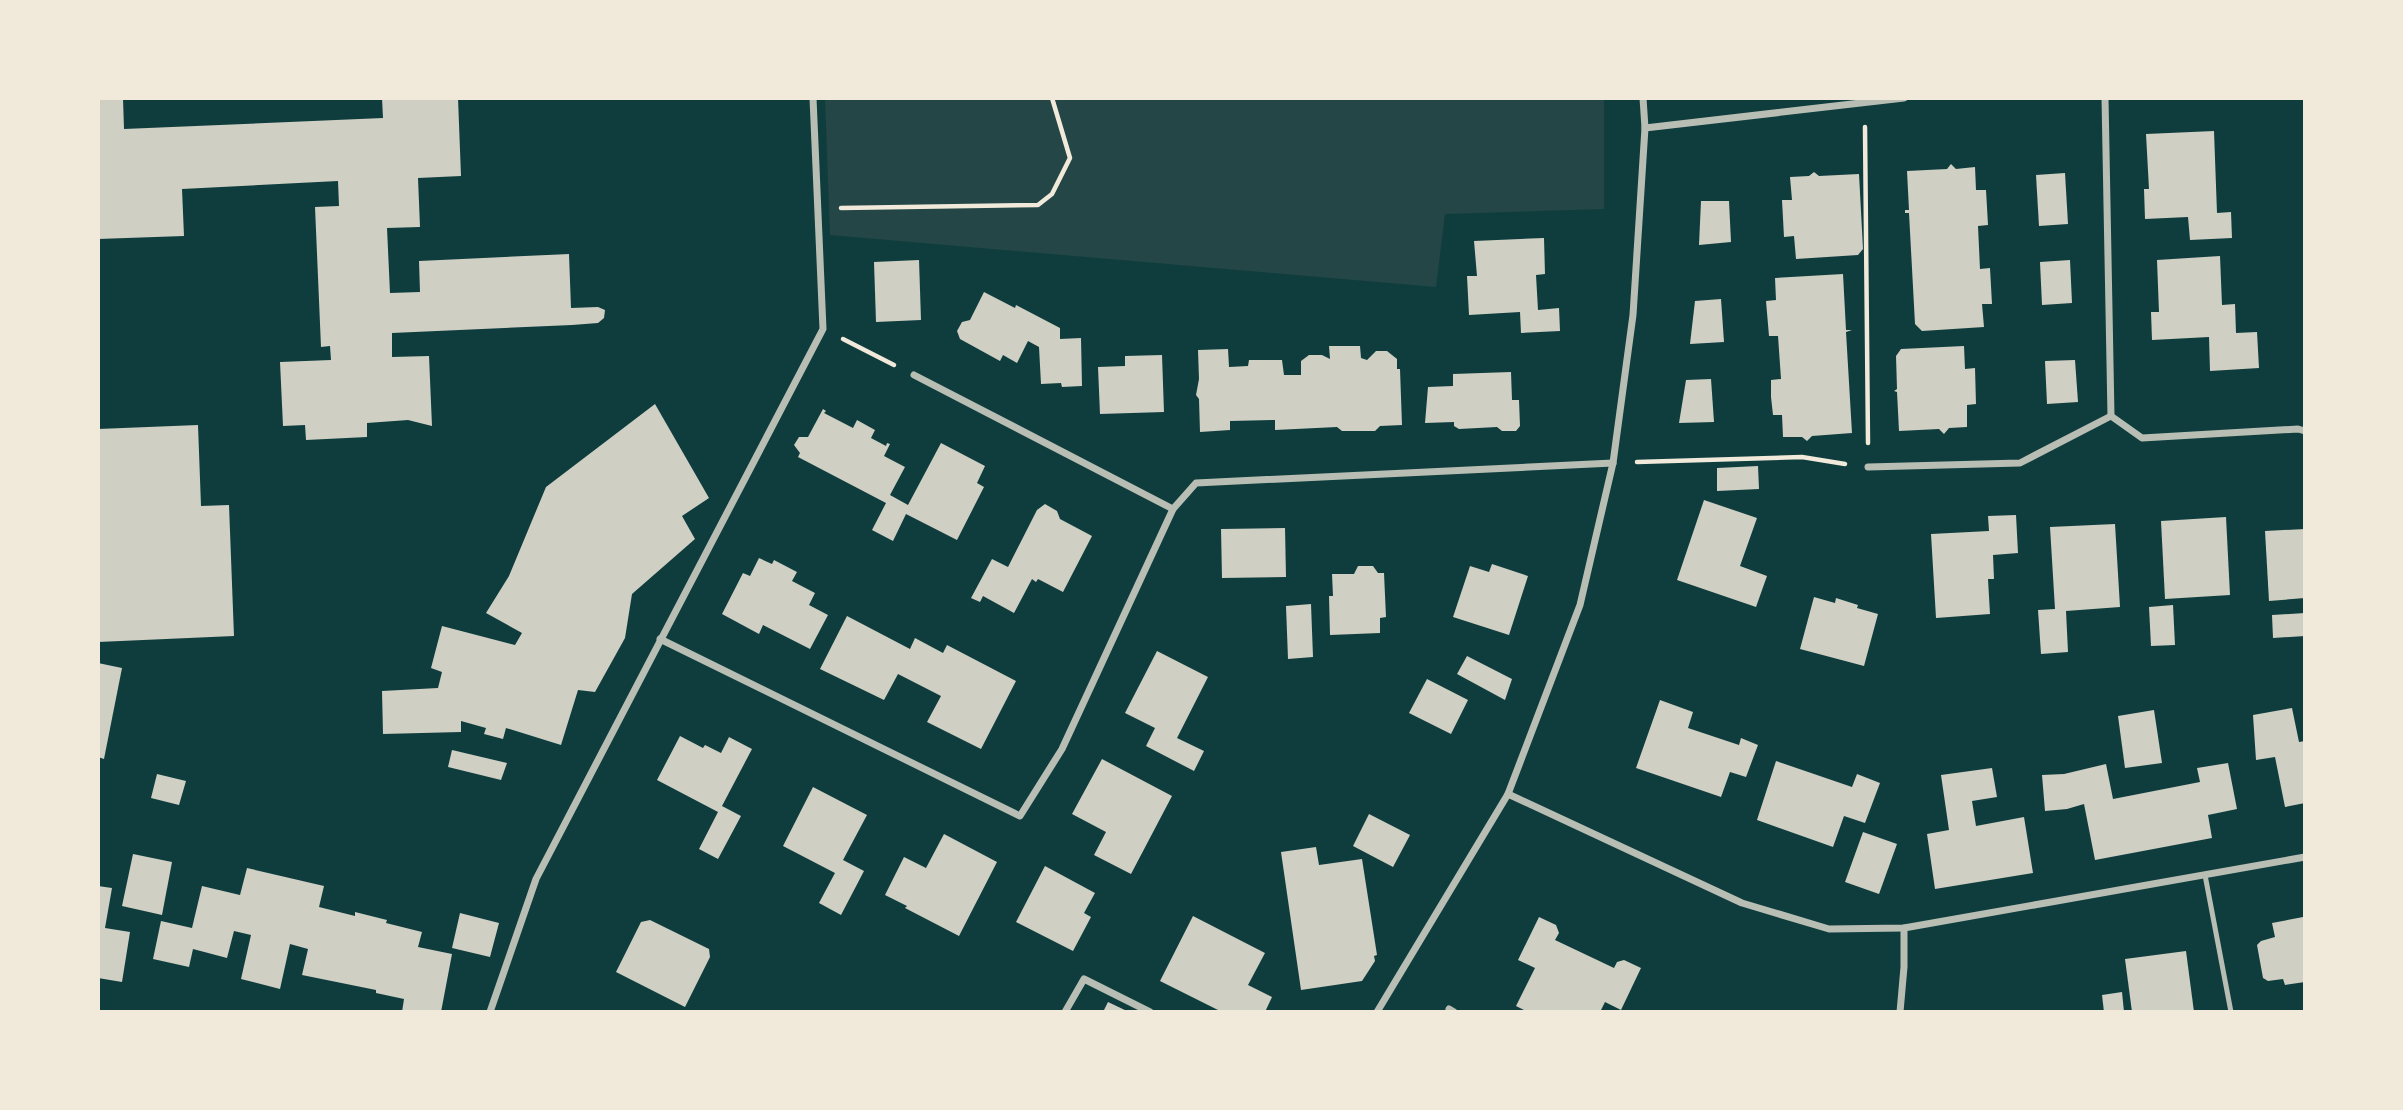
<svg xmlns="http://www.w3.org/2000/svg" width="2403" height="1110" font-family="Mulish,sans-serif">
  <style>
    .green { fill: #244646 }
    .building { fill: #cfcfc3 }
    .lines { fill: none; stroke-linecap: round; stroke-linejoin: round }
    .path { stroke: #f1e9da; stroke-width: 4.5 }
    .service { stroke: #b8beb3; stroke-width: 5 }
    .minor { stroke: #b8beb3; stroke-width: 7 }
  </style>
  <rect width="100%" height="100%" fill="#0f3d3e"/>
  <polygon class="green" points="825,98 1604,98 1604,209 1445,214 1436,287 830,235"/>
  <g class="building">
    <polygon points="98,98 123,98 124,129 383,118 382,98 458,98 461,176 418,178 420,227 387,228 390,293 420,292 419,261 569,254 571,308 598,307 605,310 604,318 598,323 572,325 392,333 392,357 429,356 432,426 408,420 367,423 367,437 306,440 305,425 283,426 280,362 331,360 330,346 321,347 315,207 339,206 338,181 182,189 184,236 98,239"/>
    <polygon points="2214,131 2217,213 2231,212 2232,238 2190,240 2188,217 2145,219 2144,189 2149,189 2146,134"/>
    <polygon points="1951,164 1956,169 1975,167 1976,190 1986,190 1988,225 1978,226 1980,269 1990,268 1992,304 1982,304 1984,327 1922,331 1915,324 1909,213 1905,213 1905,210 1909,210 1907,171 1947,169"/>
    <polygon points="1814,172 1819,176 1859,174 1863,249 1858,255 1796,259 1794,236 1784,237 1782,200 1792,200 1790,177 1809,176"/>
    <polygon points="2065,173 2068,224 2039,226 2036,175"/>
    <polygon points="1701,201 1729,201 1731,242 1699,245"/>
    <polygon points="1544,238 1545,274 1536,275 1538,310 1559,308 1560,331 1521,333 1520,312 1469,315 1467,276 1477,276 1474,241"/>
    <polygon points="2220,256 2222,305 2235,304 2236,333 2257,332 2259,368 2210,371 2209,337 2152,340 2151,312 2159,312 2157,260"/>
    <polygon points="919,260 921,320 876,322 874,262"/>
    <polygon points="2070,260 2072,303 2042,305 2040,262"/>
    <polygon points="1843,274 1846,330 1852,330 1846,332 1852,433 1812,436 1807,441 1802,437 1783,437 1782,415 1773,415 1771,397 1771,380 1781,379 1778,336 1769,336 1766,301 1776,300 1775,278"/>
    <polygon points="984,292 1015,308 1016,305 1060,328 1060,339 1081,338 1082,386 1062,387 1061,383 1041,384 1039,347 1028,341 1017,363 1003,355 1000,361 960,339 957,331 962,322 970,320"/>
    <polygon points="1721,299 1724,342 1690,344 1695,301"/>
    <polygon points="1329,346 1360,346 1361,358 1367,360 1376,351 1387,351 1397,359 1397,369 1400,369 1402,425 1380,426 1375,431 1342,431 1337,427 1275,430 1275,420 1230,421 1230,430 1200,432 1199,399 1196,395 1199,379 1198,350 1228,349 1229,367 1248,366 1249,360 1282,360 1284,375 1301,375 1301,361 1309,355 1322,355 1330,359"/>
    <polygon points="1964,346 1965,369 1975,368 1976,404 1967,405 1967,427 1949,428 1944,434 1939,429 1899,431 1897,392 1894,391 1897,389 1896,356 1901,349"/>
    <polygon points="1162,355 1164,412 1100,414 1098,367 1125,366 1125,356"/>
    <polygon points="2075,360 2078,402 2047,404 2045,361"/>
    <polygon points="1511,372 1512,400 1519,400 1520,426 1516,431 1502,431 1497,427 1459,429 1454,426 1454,422 1425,423 1428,387 1453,386 1453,374"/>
    <polygon points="1711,379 1714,422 1679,423 1686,380"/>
    <polygon points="655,404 709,498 682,516 695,539 632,594 625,638 595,692 578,690 561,745 506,728 503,739 484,734 486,728 461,721 461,732 383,734 382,691 438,688 442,672 431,668 442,626 515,645 522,633 486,613 509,576 546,487"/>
    <polygon points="823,409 826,411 824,413 853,428 857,420 875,430 871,438 886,446 887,443 890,444 884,456 905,467 890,495 908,505 941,443 985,466 977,483 984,487 957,540 906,514 893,541 872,530 886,503 798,457 800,453 794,445 799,437 808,437"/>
    <polygon points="198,425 201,506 229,505 234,636 98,642 98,429"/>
    <polygon points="1758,466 1759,489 1717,491 1717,468"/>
    <polygon points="1704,500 1757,518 1740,566 1767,576 1756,607 1677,580"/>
    <polygon points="1045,504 1057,511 1060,519 1092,536 1063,592 1038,579 1036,582 1032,579 1014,613 983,596 980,602 971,598 992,559 1008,567 1037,510"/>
    <polygon points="2016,515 2018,553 1993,555 1994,579 1988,579 1990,614 1936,618 1931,534 1989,531 1988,516"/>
    <polygon points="2226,517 2230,595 2165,599 2161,521"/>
    <polygon points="2115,524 2120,607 2066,611 2068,652 2041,654 2038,610 2055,609 2050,527"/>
    <polygon points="1285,528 1286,577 1222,578 1221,529"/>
    <polygon points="2305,529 2305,598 2269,601 2265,531"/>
    <polygon points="759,558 772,564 774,560 797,572 792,581 815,593 809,605 828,615 810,649 763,625 759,634 722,614 743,573 750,576"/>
    <polygon points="1492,564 1528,576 1509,635 1453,617 1470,566 1489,572"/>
    <polygon points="1358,566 1373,566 1378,573 1384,573 1386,617 1380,618 1380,633 1330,635 1329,596 1333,596 1332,574 1354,574"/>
    <polygon points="1814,597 1835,603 1836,598 1858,605 1857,608 1878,614 1864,666 1800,649"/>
    <polygon points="1311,604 1313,657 1288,659 1286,606"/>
    <polygon points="2173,605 2175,645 2151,646 2149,607"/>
    <polygon points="2305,613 2305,636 2273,638 2272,615"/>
    <polygon points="847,616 910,649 915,638 943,653 947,645 1016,681 981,749 927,722 941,696 898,674 884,700 820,669"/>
    <polygon points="1157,651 1208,677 1177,738 1204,751 1194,771 1146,746 1155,728 1125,713"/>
    <polygon points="1467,656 1512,679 1505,700 1457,674"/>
    <polygon points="98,663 122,668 104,759 98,757"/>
    <polygon points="1427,679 1468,700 1451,734 1409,713"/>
    <polygon points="1660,700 1693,712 1688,728 1739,745 1741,738 1758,745 1746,777 1730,772 1721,797 1636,768"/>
    <polygon points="2292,708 2299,742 2305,741 2305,803 2285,807 2275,757 2256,760 2253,715"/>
    <polygon points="2154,710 2162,763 2125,768 2118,716"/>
    <polygon points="680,736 703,748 705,745 721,753 729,737 752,749 722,806 741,816 718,859 699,849 718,812 657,780"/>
    <polygon points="452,750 507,763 501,780 448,767"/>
    <polygon points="1102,759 1172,796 1131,874 1094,855 1106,832 1072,814"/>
    <polygon points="1776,761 1852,787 1857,774 1880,783 1865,823 1844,816 1833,847 1757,820"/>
    <polygon points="2228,763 2237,809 2208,815 2212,838 2095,860 2084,804 2067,809 2045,811 2042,775 2064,774 2106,764 2113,799 2200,782 2197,768"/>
    <polygon points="1992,768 1997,797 1972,801 1976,826 2024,817 2033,873 1935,889 1927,834 1949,830 1941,775"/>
    <polygon points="157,774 186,781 179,805 151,798"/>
    <polygon points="813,787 867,815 843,860 864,871 841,915 819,903 835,873 783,846"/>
    <polygon points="1369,814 1410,835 1393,867 1353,846"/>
    <polygon points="1863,832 1897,844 1879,894 1845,882"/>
    <polygon points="944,834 997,862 959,936 905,908 907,906 885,895 904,857 926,868"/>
    <polygon points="1316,847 1319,865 1362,859 1377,955 1374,956 1375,961 1362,981 1301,990 1281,852"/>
    <polygon points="133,854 172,862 162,915 122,906"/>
    <polygon points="1045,866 1095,893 1084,913 1091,917 1073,951 1016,922"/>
    <polygon points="247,868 324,886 319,907 355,916 355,912 387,920 386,923 422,932 418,947 452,954 441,1012 402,1012 404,999 376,993 376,990 302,975 308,949 290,944 280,989 241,979 251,935 234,931 227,958 193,949 189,967 153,959 161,921 192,928 202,886 240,895"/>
    <polygon points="98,886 112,888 105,928 130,932 122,982 98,978"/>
    <polygon points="460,913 499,923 490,957 452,948"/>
    <polygon points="1193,916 1265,953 1248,985 1272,997 1265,1012 1222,1012 1160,981"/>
    <polygon points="1539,917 1556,925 1559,933 1555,940 1614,968 1617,962 1624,960 1641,968 1621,1010 1605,1002 1600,1012 1528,1012 1516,1006 1535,968 1518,960"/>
    <polygon points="2303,917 2305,921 2305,982 2285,985 2283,979 2268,981 2263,978 2257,945 2261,941 2275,937 2272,923"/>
    <polygon points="650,920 709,949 710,957 685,1007 616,972 641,922"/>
    <polygon points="2186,951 2194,1012 2132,1012 2125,959"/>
    <polygon points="2122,992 2124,1012 2104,1012 2102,995"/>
    <polygon points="1108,1002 1129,1012 1103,1012"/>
  </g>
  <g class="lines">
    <g class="path">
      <polyline points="1865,127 1868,443"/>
      <polyline points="841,208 1038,205 1052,194 1070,158 1052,98"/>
      <polyline points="843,339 894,365"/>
      <polyline points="1637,462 1802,457 1845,464"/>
    </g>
    <polyline class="service" points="2205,875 2231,1012"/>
    <g class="minor">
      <polyline points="2105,98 2111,416"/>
      <polyline points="1645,128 1904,98"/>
      <polyline points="914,375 1173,509"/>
      <polyline points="1868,467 2020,463 2111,416 2142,438 2298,429 2305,431"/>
      <polyline points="660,639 1020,816 1062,749 1173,509 1196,483 1613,463"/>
      <polyline points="1508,794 1742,903 1829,929 1904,928 2305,857"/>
      <polyline points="1449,1009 1454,1012"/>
      <polyline points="490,1012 536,879 823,329 813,98"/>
      <polyline points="1065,1012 1084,979 1150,1012"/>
      <polyline points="1377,1012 1508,794 1580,605 1613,463 1633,315 1645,128 1643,98"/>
      <polyline points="1900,1012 1904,967 1904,928"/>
    </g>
  </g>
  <rect width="2403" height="1110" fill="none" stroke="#f1e9da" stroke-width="200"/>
</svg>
